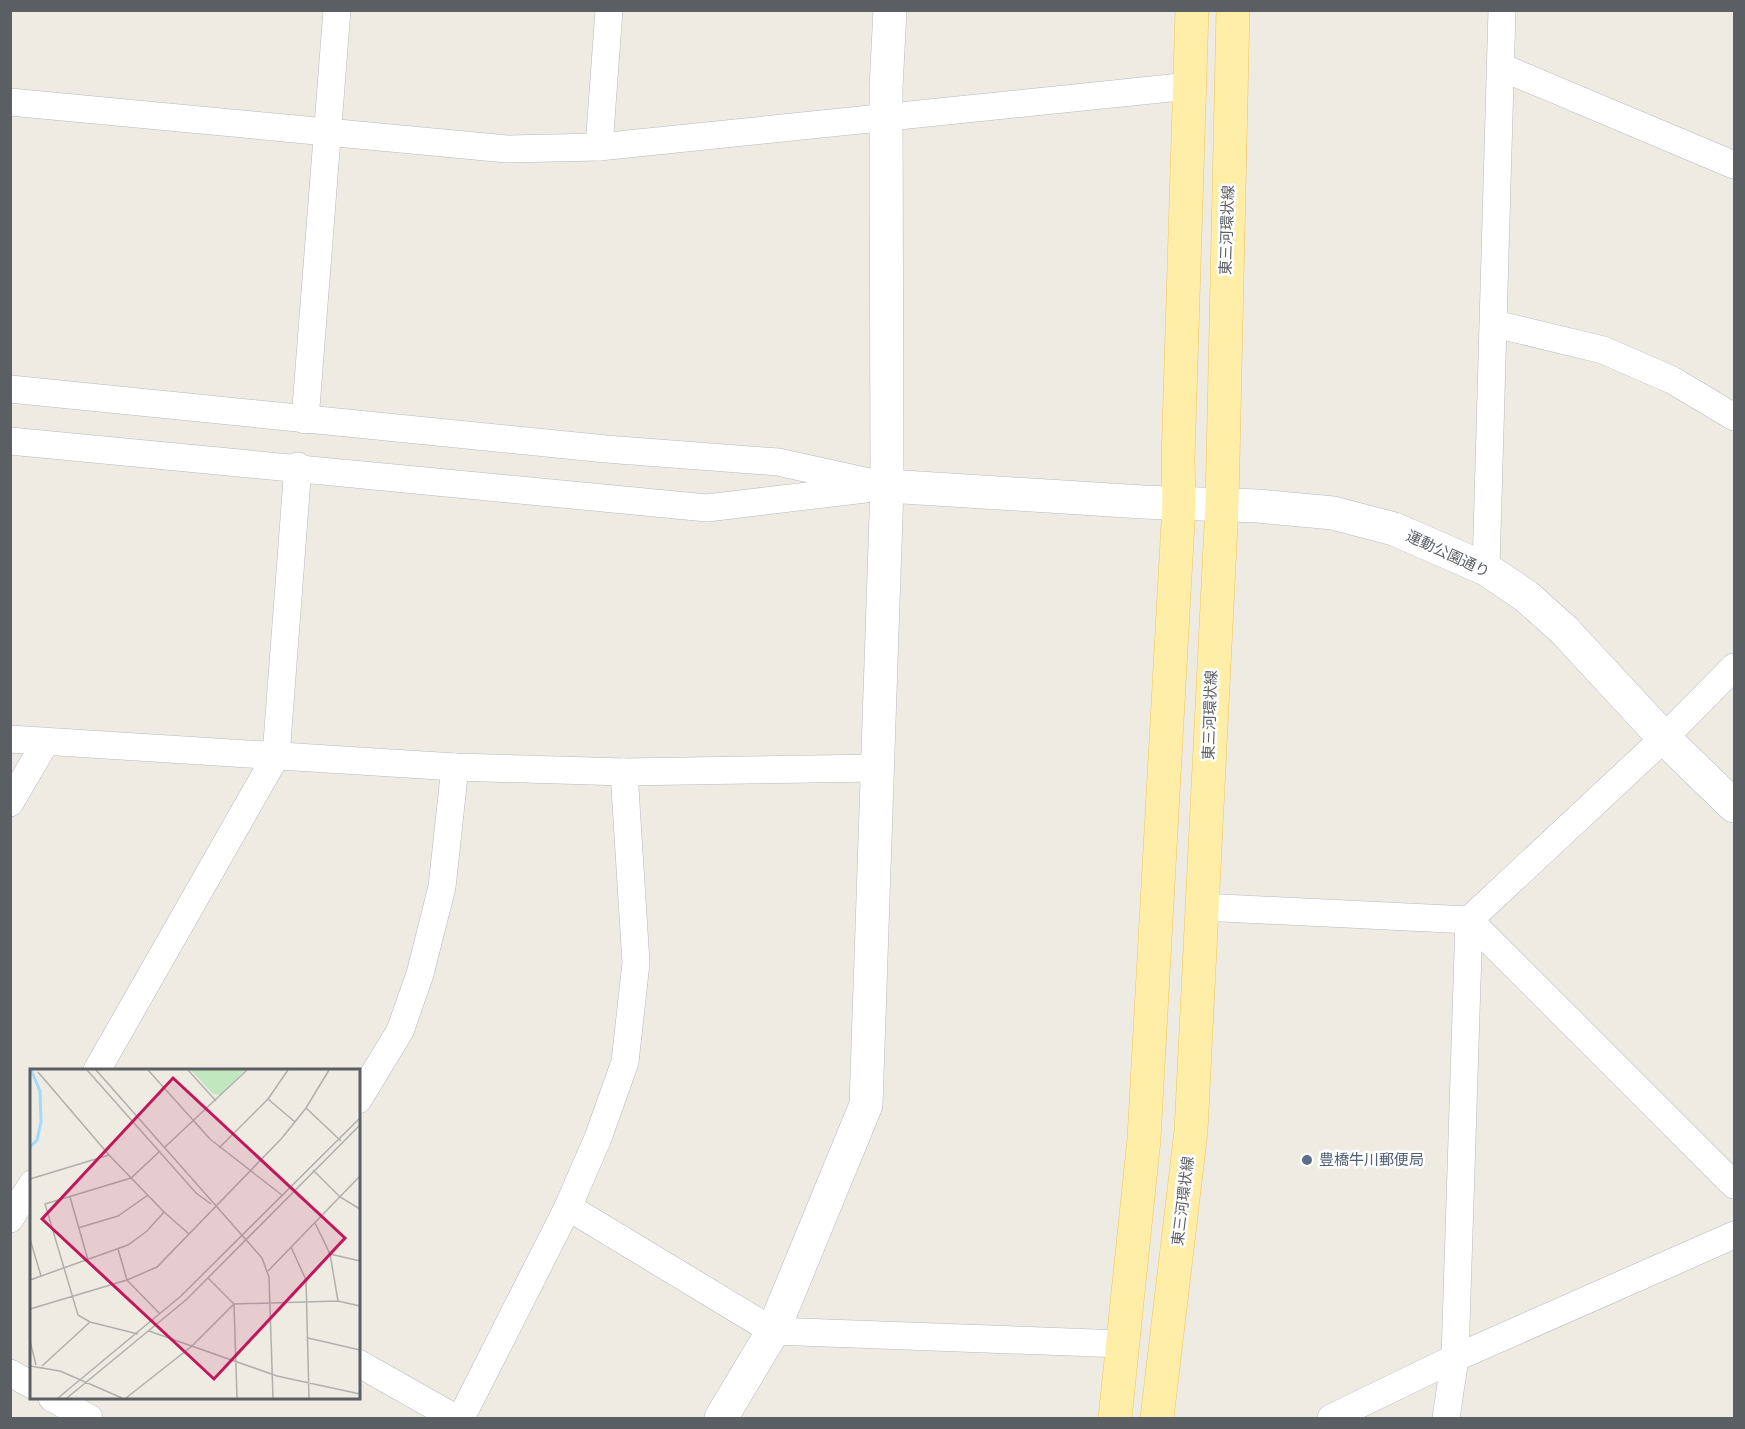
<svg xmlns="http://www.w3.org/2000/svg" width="1745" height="1429" font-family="Raleway,'Noto Sans JP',sans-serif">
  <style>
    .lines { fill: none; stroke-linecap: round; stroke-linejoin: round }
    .street-casing { stroke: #b6b9be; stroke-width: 28 }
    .secondary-casing { stroke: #b7bac0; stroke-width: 34 }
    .primary-casing { stroke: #f6c355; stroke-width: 34 }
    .street { stroke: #fff; stroke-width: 27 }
    .secondary { stroke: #fff; stroke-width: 33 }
    .primary { stroke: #ffeea7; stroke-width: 33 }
    .service-dot { fill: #5c6f8a; stroke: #fff; stroke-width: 2 }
    .labels { text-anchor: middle; stroke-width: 5; stroke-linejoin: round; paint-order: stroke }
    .street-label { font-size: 15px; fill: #5b5f64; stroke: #fff }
    .service-label { font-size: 15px; fill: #4e5e75; stroke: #fff; text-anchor: start }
    .inset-river { fill: none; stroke: #a2daff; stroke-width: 3 }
    .inset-road { fill: none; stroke: #afafac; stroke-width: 1.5 }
    .view { fill: #c2185b; fill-opacity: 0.15; stroke: #c2185b; stroke-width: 3 }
    .inset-edge { fill: none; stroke: #5b5f64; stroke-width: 3 }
  </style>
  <rect width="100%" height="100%" fill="#eeebe3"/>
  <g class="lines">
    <g class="street-casing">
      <g id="street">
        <polyline points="1501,67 1734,165"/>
        <polyline points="10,102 507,149 599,147 1190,86"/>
        <polyline points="599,147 609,10"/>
        <polyline points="1495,324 1603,350 1672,380 1734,417"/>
        <polyline points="10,389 606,449 778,462 887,486"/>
        <polyline points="305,420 337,10"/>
        <polyline points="10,441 707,508 865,489"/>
        <polyline points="1486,569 1502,10"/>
        <polyline points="10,739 455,767 624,772 636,963 625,1062 598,1138 568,1207 461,1418"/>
        <polyline points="624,772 878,768"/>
        <polyline points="10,803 45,743"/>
        <polyline points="1202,907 1469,920 1734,1185"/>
        <polyline points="97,1070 276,756 298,466"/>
        <polyline points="358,1100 400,1031 420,974 442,887 455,767"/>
        <polyline points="568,1207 773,1331 1122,1344"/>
        <polyline points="10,1219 32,1184"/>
        <polyline points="358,1363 455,1418"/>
        <polyline points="10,1373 32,1385"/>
        <polyline points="52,1398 89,1418"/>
        <polyline points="1331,1418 1455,1358 1734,1235"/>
        <polyline points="1446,1418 1455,1358 1469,920 1664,738 1734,667"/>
      </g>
    </g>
    <g class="secondary-casing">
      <g id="secondary">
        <polyline points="887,486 1143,502 1258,506 1333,513 1394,529 1486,569 1526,596 1564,630 1664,738 1734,806"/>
        <polyline points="721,1418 773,1331 866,1105 887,486 886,88 890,10"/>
      </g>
    </g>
    <g class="primary-casing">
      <g id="primary">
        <polyline points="1115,1418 1144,1139 1179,504 1178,459 1192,10"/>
        <polyline points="1157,1418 1191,1131 1222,505 1233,10"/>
      </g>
    </g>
    <use href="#street" class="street"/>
    <use href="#secondary" class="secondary"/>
    <use href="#primary" class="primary"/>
  </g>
  <circle class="service-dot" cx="1307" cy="1160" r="6"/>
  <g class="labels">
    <g class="street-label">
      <text transform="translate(1227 230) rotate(-88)" y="5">東三河環状線</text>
      <text transform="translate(1448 554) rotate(25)" y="5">運動公園通り</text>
      <text transform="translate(1210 715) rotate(-88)" y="5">東三河環状線</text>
      <text transform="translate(1183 1201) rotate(-83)" y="5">東三河環状線</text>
    </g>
    <g class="service-label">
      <text x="1319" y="1165">豊橋牛川郵便局</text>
    </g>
  </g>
  <g transform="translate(30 1069)">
    <rect width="330" height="330" fill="#eeebe3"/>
    <path d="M 161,1 L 215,1 L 190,26 L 183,25 Z" fill="#c0e7be"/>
    <path class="inset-river" d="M 0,78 L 7,71 L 11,53 L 10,22 L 1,1"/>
    <path class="inset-road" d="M 57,1 L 166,124 L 181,135M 66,1 L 232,189 L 239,208 L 243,329M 118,1 L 180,70 L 253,127M 158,1 L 186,32M 238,30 L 265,53M 276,39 L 311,72M 135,78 L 217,1M 189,79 L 238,30 L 258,1M 283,101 L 310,128 L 330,140M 0,110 L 79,86M 40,128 L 58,191M 134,143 L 159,165M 285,154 L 300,185 L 308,232M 48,159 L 88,147 L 118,126M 0,170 L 11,207M 261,178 L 276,211 L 279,329M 88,180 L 97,211 L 130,245M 300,185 L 330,192M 238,202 L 330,107M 178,209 L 204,235 L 207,329M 0,211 L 98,176 L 117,162 L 134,143 L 79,86 L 8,3M 0,240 L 97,211 L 127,198 L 252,69 L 276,39 L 299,1M 119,262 L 247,307 L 330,325M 108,265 L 60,253 L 48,246 L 15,135 L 101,109 L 130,82M 278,269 L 330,281M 0,272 L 6,296M 0,297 L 30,302 L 92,329M 12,297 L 60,253M 28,329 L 151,227 L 330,49M 37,329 L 157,230 L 330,56M 96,329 L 162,277 L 204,235 L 308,232 L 330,237"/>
    <path class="view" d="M 143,9 L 315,169 L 184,310 L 12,150 Z"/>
    <rect width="330" height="330" class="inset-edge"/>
  </g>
  <rect width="1745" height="1429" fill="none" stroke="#5b5f64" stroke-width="24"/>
</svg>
